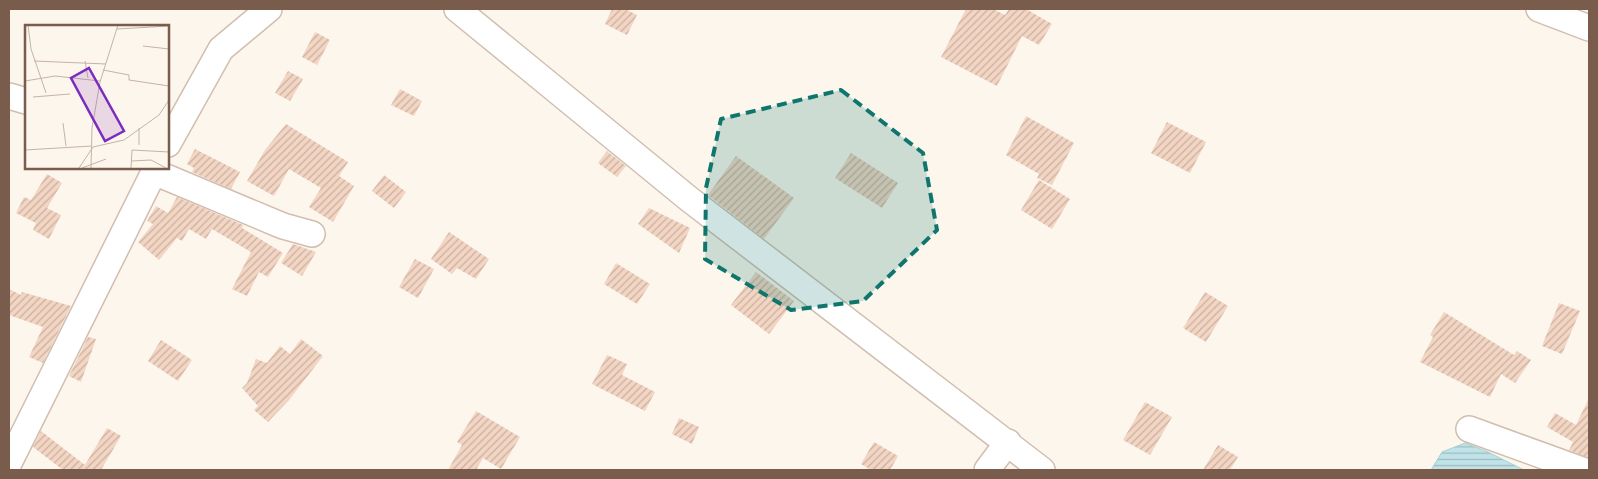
<svg xmlns="http://www.w3.org/2000/svg" width="1598" height="479" font-family="'Work Sans',sans-serif">
  <style>
    .water { fill: url(#water-rules); stroke: #a5d3da }
    .building { fill: url(#building-hatch) }
    .lines { fill: none; stroke-linecap: round; stroke-linejoin: round }
    .minor-casing { stroke: #d1beb0; stroke-width: 28 }
    .minor { stroke: #fff; stroke-width: 25 }
    .marked { fill: #0f766e; fill-opacity: 0.2; stroke: #0f766e; stroke-width: 4; stroke-dasharray: 10 6; stroke-linejoin: round }
    .inset-road { fill: none; stroke: #c5b3a7; stroke-width: 1 }
    .view { fill: #7b2cbf; fill-opacity: 0.15; stroke: #7b2cbf; stroke-width: 2.5 }
    .inset-edge { fill: none; stroke: #7a5c4d; stroke-width: 2.5 }
  </style>
  <defs>
    <pattern id="water-rules" width="6" height="5" patternUnits="userSpaceOnUse" patternTransform="scale(1.25)"><rect width="6" height="5" fill="#bfe3e8"/><path d="M0 2.5h6" fill="none" stroke="#a0bbbe"/></pattern>
    <pattern id="building-hatch" width="6" height="6" patternUnits="userSpaceOnUse" patternTransform="scale(1.25)"><rect width="6" height="6" fill="#f3d5c3"/><path d="M-1 1l2-2M0 6l6-6M5 7l2-2" fill="none" stroke="#cab0a1"/></pattern>
  </defs>
  <rect width="100%" height="100%" fill="#fdf6ec"/>
  <polygon class="water" points="1465,443 1488,452 1524,470 1431,470 1442,452"/>
  <g class="building">
    <polygon points="612,9 625,9 637,15 627,35 605,24"/>
    <polygon points="966,9 993,9 1005,15 1009,9 1026,9 1052,24 1039,45 1022,36 997,86 941,57"/>
    <polygon points="315,32 330,40 317,65 302,57"/>
    <polygon points="288,71 303,79 290,101 275,93"/>
    <polygon points="400,89 422,101 414,116 391,105"/>
    <polygon points="1026,116 1074,143 1052,185 1037,178 1039,174 1006,155"/>
    <polygon points="1167,122 1206,142 1190,173 1151,153"/>
    <polygon points="286,124 348,162 339,176 354,186 333,222 309,207 321,188 289,169 274,196 247,181 265,150"/>
    <polygon points="195,149 240,172 231,189 192,172 194,168 187,164"/>
    <polygon points="607,151 626,166 617,177 598,163"/>
    <polygon points="851,153 898,183 882,208 835,178"/>
    <polygon points="736,156 794,198 764,239 708,195"/>
    <polygon points="47,174 62,183 47,208 61,215 49,239 33,230 36,223 16,213 24,197 31,200"/>
    <polygon points="384,175 406,192 394,208 372,191"/>
    <polygon points="1039,180 1070,199 1052,229 1021,210"/>
    <polygon points="177,197 243,225 242,228 283,253 268,277 259,272 247,296 232,289 251,252 212,229 206,239 189,229 182,241 177,238 159,260 138,242 153,224 147,221 156,206 168,213"/>
    <polygon points="649,208 690,228 679,253 638,224"/>
    <polygon points="449,232 489,259 476,279 457,268 452,274 431,259"/>
    <polygon points="293,244 316,252 302,276 281,263"/>
    <polygon points="415,259 434,269 418,298 399,287"/>
    <polygon points="616,263 650,284 637,304 604,284"/>
    <polygon points="756,272 794,301 769,334 731,305"/>
    <polygon points="9,289 21,295 22,292 71,306 43,363 29,357 43,327 9,315"/>
    <polygon points="1205,292 1228,306 1206,342 1183,328"/>
    <polygon points="1559,303 1580,311 1562,354 1542,346"/>
    <polygon points="1444,312 1514,355 1517,351 1531,360 1515,383 1501,374 1490,397 1420,362 1433,337 1430,335"/>
    <polygon points="88,337 96,339 81,382 69,376"/>
    <polygon points="301,339 323,356 289,400 268,422 254,410 258,406 242,388 247,383 256,359 267,363 280,346 290,354"/>
    <polygon points="161,340 192,360 178,381 148,361"/>
    <polygon points="607,355 627,364 622,375 655,392 645,411 592,384"/>
    <polygon points="1589,398 1589,458 1569,450 1573,442 1547,427 1555,413 1576,425"/>
    <polygon points="1145,402 1172,417 1150,455 1123,440"/>
    <polygon points="476,411 520,437 501,469 483,458 476,470 448,470 462,445 457,442"/>
    <polygon points="679,418 699,427 692,444 672,434"/>
    <polygon points="107,428 121,436 101,470 63,470 33,447 41,431 85,465"/>
    <polygon points="874,442 898,456 890,470 871,470 861,464"/>
    <polygon points="1218,445 1238,457 1230,470 1203,470"/>
  </g>
  <g class="lines">
    <g class="minor-casing">
      <g id="minor">
        <polyline points="457,9 689,199 1042,470"/>
        <polyline points="1539,9 1589,28"/>
        <polyline points="9,96 26,101"/>
        <polyline points="168,144 221,49 269,9"/>
        <polyline points="154,172 283,226 312,234"/>
        <polyline points="1469,429 1582,470"/>
        <polyline points="9,463 156,168"/>
        <polyline points="987,470 1008,442"/>
      </g>
    </g>
    <use href="#minor" class="minor"/>
  </g>
  <path class="marked" d="M 841,90 L 923,153 L 937,230 L 863,301 L 791,310 L 705,259 L 706,188 L 721,119 Z"/>
  <g transform="translate(25 25)">
    <rect width="144" height="144" fill="#fdf6ec"/>
    <path class="inset-road" d="M 3,0 L 6,24 L 21,68M 92,4 L 144,1M 118,21 L 144,24M 9,36 L 81,39M 60,36 L 63,53M 78,45 L 104,50 L 104,55 L 144,61M 0,56 L 30,51 L 75,56M 8,72 L 45,69M 38,98 L 41,121M 114,103 L 114,120M 0,125 L 67,121M 106,136 L 126,135 L 141,143M 54,143 L 68,122 L 99,115 L 134,90 L 144,75M 57,143 L 81,134M 66,143 L 67,103 L 75,57 L 93,0M 106,143 L 107,125 L 144,127"/>
    <path class="view" d="M 64,43 L 99,106 L 80,116 L 46,53 Z"/>
    <rect width="144" height="144" class="inset-edge"/>
  </g>
  <rect width="1598" height="479" fill="none" stroke="#7a5c4d" stroke-width="20"/>
</svg>
